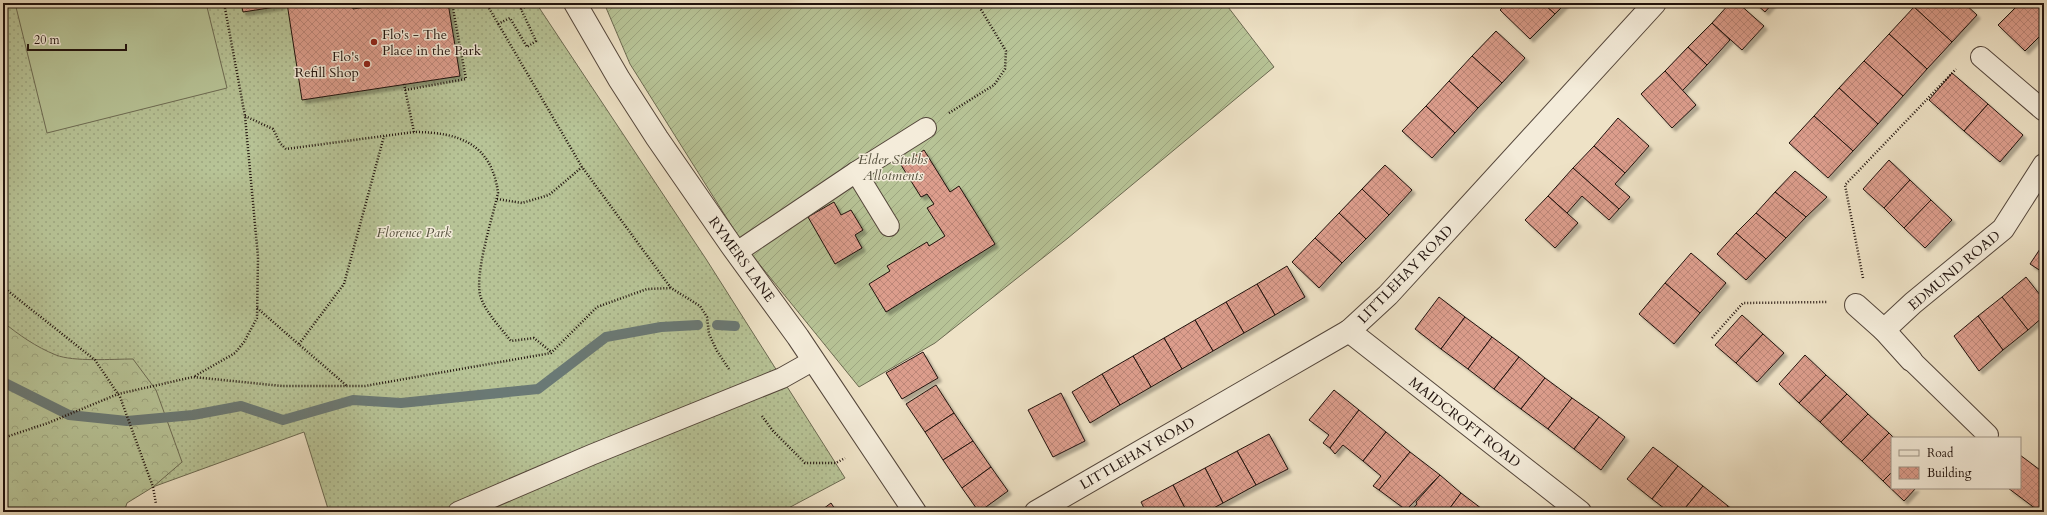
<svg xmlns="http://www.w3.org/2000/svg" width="2047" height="515" font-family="Cardo,serif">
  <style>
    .grass { fill: url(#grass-dots); stroke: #6c6a52 }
    .forest { fill: url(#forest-crowns); stroke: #6c6a52 }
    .garden { fill: url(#garden-furrows); stroke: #6c6a52 }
    .pitch { fill: #b7c396; stroke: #6c6a52 }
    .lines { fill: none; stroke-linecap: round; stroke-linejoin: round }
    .stream { stroke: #6a7975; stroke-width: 10 }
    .building { fill: url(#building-cross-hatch); stroke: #20120d; filter: url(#shadow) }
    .lane-casing { stroke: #54463b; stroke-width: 22 }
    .street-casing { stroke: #54463b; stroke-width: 24 }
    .path { stroke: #20120d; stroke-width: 2.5; stroke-dasharray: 1 2; stroke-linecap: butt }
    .lane { stroke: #f4ecda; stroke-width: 20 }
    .street { stroke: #f4ecda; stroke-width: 22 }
    .poi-dot { fill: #8f2418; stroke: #f4ecda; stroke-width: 1.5 }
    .labels { text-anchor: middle; stroke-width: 3; stroke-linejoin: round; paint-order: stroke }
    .poi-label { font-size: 14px; fill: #20120d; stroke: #f4ecda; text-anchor: start }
    .park-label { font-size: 14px; font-style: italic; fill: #55503d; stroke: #f4ecda }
    .street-label { font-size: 14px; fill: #20120d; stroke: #f4ecda }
  </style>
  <defs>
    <pattern id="grass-dots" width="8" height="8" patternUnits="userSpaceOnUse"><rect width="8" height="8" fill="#b7c396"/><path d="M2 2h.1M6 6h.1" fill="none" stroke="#9da680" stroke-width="1.8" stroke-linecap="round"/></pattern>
    <pattern id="forest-crowns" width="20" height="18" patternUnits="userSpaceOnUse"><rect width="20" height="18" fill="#b7c396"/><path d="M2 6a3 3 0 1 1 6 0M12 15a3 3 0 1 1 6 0" fill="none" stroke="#9da680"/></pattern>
    <pattern id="garden-furrows" width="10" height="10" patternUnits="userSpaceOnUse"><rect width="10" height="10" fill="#b7c396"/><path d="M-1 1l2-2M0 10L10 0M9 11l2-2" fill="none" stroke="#9da680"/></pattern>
    <pattern id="building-cross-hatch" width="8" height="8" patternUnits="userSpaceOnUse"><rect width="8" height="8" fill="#dc9d8c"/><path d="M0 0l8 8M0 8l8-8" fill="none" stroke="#bc8678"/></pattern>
    <filter id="shadow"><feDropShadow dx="3.5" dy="3.5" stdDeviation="1" flood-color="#0004"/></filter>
  </defs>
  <rect width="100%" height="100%" fill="#eee2c6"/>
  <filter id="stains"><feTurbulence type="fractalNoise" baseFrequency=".005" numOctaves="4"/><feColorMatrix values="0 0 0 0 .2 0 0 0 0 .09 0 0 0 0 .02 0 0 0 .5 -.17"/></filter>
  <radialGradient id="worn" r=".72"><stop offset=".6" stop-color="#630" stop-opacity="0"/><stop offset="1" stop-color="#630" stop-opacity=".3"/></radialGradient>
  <polygon class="grass" points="3,3 536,3 706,259 845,478 781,512 329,512 304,432 84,512 3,512"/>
  <path class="forest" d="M 3,322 C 19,335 36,347 56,355 C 73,362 113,359 133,359 L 156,390 L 182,462 L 153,487 L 127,503 L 124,512 L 3,512 Z"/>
  <polygon class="garden" points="604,3 1225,3 1274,67 1068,238 935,343 859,387 743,244 630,64"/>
  <polygon class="pitch" points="15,3 206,3 227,88 47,133"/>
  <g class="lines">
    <g class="stream">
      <polyline points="717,325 735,326"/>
      <polyline points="3,382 69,415 127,421 193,415 241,406 283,420 353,400 401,403 538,389 606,337 661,327 698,325"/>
    </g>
  </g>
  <g class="building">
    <polygon points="241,3 282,3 282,6 243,12"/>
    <polygon points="287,3 352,3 353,9 391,3 448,3 460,76 302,100"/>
    <polygon points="1507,3 1543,3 1555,14 1530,39 1500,10"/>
    <polygon points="1543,3 1566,3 1555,14"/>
    <polygon points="1730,3 1738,3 1764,26 1742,50 1712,23"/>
    <polygon points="1755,3 1773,3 1765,12"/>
    <polygon points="1917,3 1964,3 1977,15 1952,42 1914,7"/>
    <polygon points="2020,3 2044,3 2044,32 2025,51 1998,25"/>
    <polygon points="1914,7 1952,42 1927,69 1889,34"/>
    <polygon points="1712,23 1730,40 1707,65 1688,47"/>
    <polygon points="1496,31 1525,58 1502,83 1472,56"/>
    <polygon points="1889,34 1927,69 1903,96 1864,61"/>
    <polygon points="1688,47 1707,65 1682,91 1665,71"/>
    <polygon points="1472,56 1502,83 1478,108 1449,81"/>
    <polygon points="1864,61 1903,96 1878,124 1839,88"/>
    <polygon points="1665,71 1696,105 1672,128 1641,94"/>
    <polygon points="1952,73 1988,104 1964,131 1929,100"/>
    <polygon points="1449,81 1478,108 1455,133 1426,106"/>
    <polygon points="1839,88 1878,124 1853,151 1814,116"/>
    <polygon points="1988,104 2023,135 2000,162 1964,131"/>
    <polygon points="1426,106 1455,133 1432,158 1402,131"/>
    <polygon points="1814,116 1853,151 1828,178 1789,143"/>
    <polygon points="1618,118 1649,146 1625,173 1594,146"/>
    <polygon points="1594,146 1625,173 1615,184 1630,197 1619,209 1573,168"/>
    <polygon points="924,150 950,192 959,186 995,244 886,312 869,284 890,271 887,266 927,242 929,246 945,236 927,208 934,204 927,194 921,197 901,165"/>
    <polygon points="1889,160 1910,180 1884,208 1863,189"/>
    <polygon points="1385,165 1412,190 1389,215 1362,189"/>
    <polygon points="1573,168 1619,209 1609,220 1582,196 1567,213 1548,196"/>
    <polygon points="1795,171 1827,197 1806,217 1775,192"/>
    <polygon points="1910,180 1931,200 1904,228 1884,208"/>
    <polygon points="1362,189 1389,215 1366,239 1339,213"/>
    <polygon points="1775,192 1806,217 1786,238 1756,213"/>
    <polygon points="1548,196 1578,223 1555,248 1525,220"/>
    <polygon points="1931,200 1952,220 1925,248 1904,228"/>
    <polygon points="834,202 841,215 851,210 863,230 855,235 862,248 835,264 808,217"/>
    <polygon points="1339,213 1366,239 1342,263 1315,238"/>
    <polygon points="1756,213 1786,238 1766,259 1736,233"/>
    <polygon points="1736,233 1766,259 1746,280 1717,254"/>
    <polygon points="1315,238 1342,263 1319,288 1292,262"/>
    <polygon points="2044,243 2044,273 2030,264"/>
    <polygon points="1691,253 1726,283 1700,313 1665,283"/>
    <polygon points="1287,266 1305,297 1275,315 1257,284"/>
    <polygon points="2026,277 2044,300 2044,316 2028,330 2002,297"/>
    <polygon points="1665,283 1700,313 1674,344 1639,314"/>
    <polygon points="1257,284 1275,315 1244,333 1226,302"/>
    <polygon points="1439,297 1465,317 1441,349 1415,329"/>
    <polygon points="2002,297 2028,330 2003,350 1978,316"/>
    <polygon points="1226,302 1244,333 1213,351 1195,320"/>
    <polygon points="1742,315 1763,334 1736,363 1715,345"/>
    <polygon points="1978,316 2003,350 1979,371 1954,336"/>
    <polygon points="1465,317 1492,337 1468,369 1441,349"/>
    <polygon points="1195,320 1213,351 1182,369 1164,338"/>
    <polygon points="1763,334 1784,353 1757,382 1736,363"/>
    <polygon points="1492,337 1519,357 1494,389 1468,369"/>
    <polygon points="1164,338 1182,369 1151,387 1133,356"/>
    <polygon points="923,352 938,378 902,399 886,373"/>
    <polygon points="1805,355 1826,375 1799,403 1779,384"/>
    <polygon points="1133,356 1151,387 1120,405 1102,374"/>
    <polygon points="1519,357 1545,378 1521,409 1494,389"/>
    <polygon points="1102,374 1120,405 1090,423 1072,392"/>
    <polygon points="1826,375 1847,394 1820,422 1799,403"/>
    <polygon points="1545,378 1572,398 1548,429 1521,409"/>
    <polygon points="936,385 954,413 925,432 906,404"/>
    <polygon points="1334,390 1359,410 1330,448 1323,443 1329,435 1309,420"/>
    <polygon points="1061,393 1085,441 1053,457 1028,410"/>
    <polygon points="1847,394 1868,414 1841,442 1820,422"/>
    <polygon points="1572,398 1599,417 1574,449 1548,429"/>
    <polygon points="1359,410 1386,432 1363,461 1343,445 1335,454 1330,448"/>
    <polygon points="954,413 973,441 943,460 925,432"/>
    <polygon points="1868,414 1889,433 1862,461 1841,442"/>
    <polygon points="1599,417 1625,437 1601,470 1574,449"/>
    <polygon points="1386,432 1410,452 1379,490 1373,486 1381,476 1363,461"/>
    <polygon points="1889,433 1894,438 1892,438 1892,472 1883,481 1862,461"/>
    <polygon points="1269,434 1288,469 1256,485 1237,451"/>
    <polygon points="973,441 991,467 962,488 943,460"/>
    <polygon points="1653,447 1678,466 1652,499 1627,479"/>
    <polygon points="1237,451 1256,485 1223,503 1205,468"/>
    <polygon points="1410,452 1440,475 1406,510 1379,490"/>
    <polygon points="2020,455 2044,473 2044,512 2040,512 2008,488 2020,488"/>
    <polygon points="1678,466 1703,486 1682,512 1669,512 1652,499"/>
    <polygon points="991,467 1008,491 979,512 962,488"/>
    <polygon points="1205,468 1223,503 1206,512 1187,512 1173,485"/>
    <polygon points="1892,472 1892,488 1916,488 1904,501 1883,481"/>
    <polygon points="1440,475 1461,493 1447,512 1410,512 1417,504 1416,502"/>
    <polygon points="1173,485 1187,512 1146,512 1141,502"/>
    <polygon points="1703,486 1728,506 1723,512 1682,512"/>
    <polygon points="1461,493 1486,512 1447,512"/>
    <polygon points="831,503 837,512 819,512"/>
    <polygon points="1728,506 1736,512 1723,512"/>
  </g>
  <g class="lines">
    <g class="lane-casing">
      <g id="lane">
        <polyline points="1981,57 2044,111"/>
        <polyline points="856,172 889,226"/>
        <polyline points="737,252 856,172 926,128"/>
        <polyline points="1911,360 1988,435"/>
        <polyline points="458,512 591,455 782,378 814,360"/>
      </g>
    </g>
    <g class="street-casing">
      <g id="street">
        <polyline points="575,3 619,79 657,138 731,245 798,337 915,512"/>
        <polyline points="1856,305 1884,330 1911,360"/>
        <polyline points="1884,330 1913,303 2003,229 2044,165"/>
        <polyline points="1349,331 1580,512"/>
        <polyline points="1036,512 1349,331 1388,295 1655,3"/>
      </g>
    </g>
    <g class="path">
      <polyline points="486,3 582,167 671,288 700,306 707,317 709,334 717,351 729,369"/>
      <polyline points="498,24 510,18 527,47 536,41 521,9 532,3"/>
      <polyline points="404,84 414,132"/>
      <polyline points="405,90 466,79 452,3"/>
      <polyline points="949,113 994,85 1005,69 1006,51 977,3"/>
      <path d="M 245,116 L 273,129 L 280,143 L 286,149 L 414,132 C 459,132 492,144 498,193 C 493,216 473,277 481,298 C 487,314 500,327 511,341 L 534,338 L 551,352"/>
      <polyline points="497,199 522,203 549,195 582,167"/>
      <polyline points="1863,278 1845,185 1956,69"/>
      <polyline points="3,287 95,360 120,397 153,487 156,504"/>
      <polyline points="257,308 347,386"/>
      <polyline points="1712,338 1743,303 1828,302"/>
      <polyline points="299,344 344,284 384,136"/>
      <polyline points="195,376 235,353 244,342 257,318 258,257 245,116 224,3"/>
      <polyline points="762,416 773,431 805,463 836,463 845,458"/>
      <polyline points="3,438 48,423 118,394 193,377 282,386 365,386 551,353 597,307 647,289 671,288"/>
    </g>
    <use href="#lane" class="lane"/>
    <use href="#street" class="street"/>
  </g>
  <g class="poi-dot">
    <circle cx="374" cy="42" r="4"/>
    <circle cx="367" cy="64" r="4"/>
  </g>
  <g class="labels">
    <g class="poi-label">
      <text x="382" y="39">Flo's - The<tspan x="382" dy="16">Place in the Park</tspan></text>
      <text x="359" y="61" text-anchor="end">Flo's<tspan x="359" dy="16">Refill Shop</tspan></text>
    </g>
    <g class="park-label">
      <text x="893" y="164">Elder Stubbs<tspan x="893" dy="16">Allotments</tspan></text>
      <text x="414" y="237">Florence Park</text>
    </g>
    <g class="street-label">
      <text transform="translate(742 259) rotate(54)" y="5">RYMERS LANE</text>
      <text transform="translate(1954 270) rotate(-40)" y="5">EDMUND ROAD</text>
      <text transform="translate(1405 274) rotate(-46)" y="5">LITTLEHAY ROAD</text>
      <text transform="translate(1465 422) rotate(38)" y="5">MAIDCROFT ROAD</text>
      <text transform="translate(1137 453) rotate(-30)" y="5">LITTLEHAY ROAD</text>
    </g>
  </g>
  <rect width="2047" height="515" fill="none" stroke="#eee2c6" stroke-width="16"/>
  <rect x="4" y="4" width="2039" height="507" fill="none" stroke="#20120d" stroke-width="2"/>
  <rect x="8" y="8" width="2031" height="499" fill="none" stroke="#20120d"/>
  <rect x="1891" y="437" width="130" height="52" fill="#f4ecda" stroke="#9f9588"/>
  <rect x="1899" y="450" width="20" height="6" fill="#f4ecda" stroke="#9f9588"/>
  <text x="1927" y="457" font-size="12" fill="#20120d">Road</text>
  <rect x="1899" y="467" width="20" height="12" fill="url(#building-cross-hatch)" stroke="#9f9588"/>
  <text x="1927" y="477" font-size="12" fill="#20120d">Building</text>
  <path d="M28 44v6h98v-6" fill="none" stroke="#20120d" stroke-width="2"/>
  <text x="34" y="44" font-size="12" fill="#20120d" stroke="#f4ecda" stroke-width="3" paint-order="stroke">20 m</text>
  <rect width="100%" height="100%" filter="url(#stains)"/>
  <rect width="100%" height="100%" fill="url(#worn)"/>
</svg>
